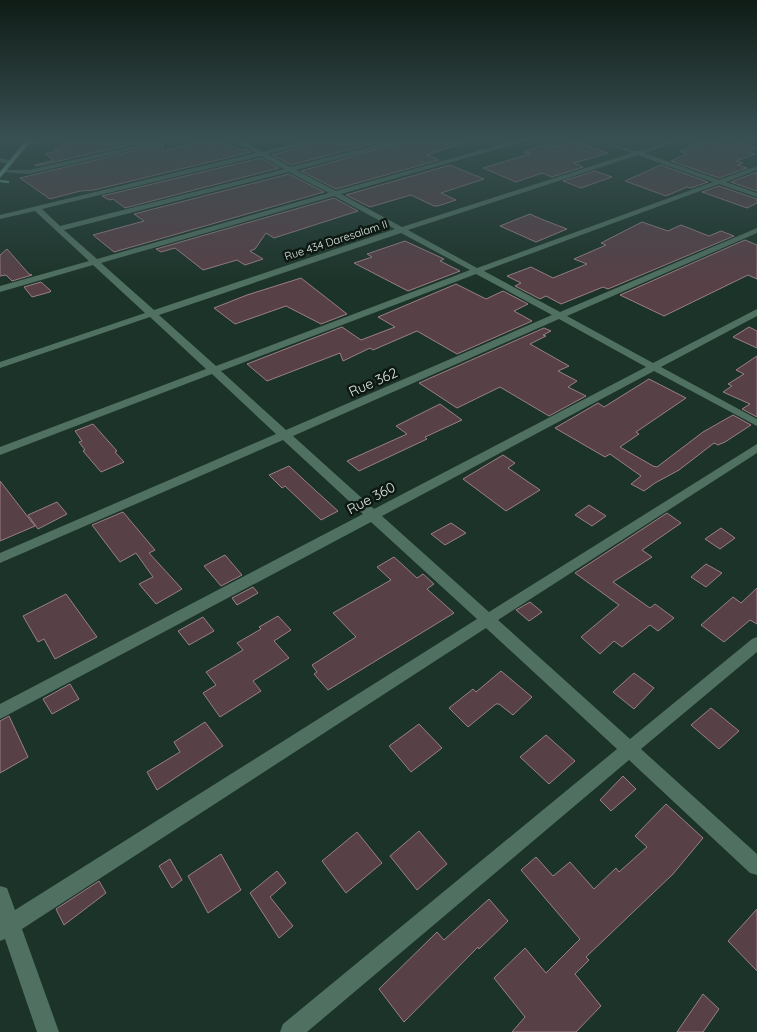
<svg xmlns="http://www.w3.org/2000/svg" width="757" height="1032" font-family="Quicksand,sans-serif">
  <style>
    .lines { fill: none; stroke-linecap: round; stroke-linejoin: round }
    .stream { stroke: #569b81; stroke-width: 2.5 }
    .building { fill: #584047; stroke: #9b7f87 }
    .minor { fill: #507161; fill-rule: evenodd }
    .primary { fill: #6eb494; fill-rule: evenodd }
    .labels { text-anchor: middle; stroke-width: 5; stroke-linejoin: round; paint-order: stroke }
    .far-street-label { font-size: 11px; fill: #dae8e0; stroke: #0e1813 }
    .street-label { font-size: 14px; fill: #dae8e0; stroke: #0e1813 }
  </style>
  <rect width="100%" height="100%" fill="#1b3328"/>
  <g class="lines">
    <polyline class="stream" points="0,181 8,182"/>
  </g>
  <g class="building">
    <polygon points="65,140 150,140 37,166 35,165 54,160 45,154 58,151 55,149 71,145"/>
    <polygon points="208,140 215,144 223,142 241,150 244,149 251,152 94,190 80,191 50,199 20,178 162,144 163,151"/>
    <polygon points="325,140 386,140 291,165 272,155"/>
    <polygon points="409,140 462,140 463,143 427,155 439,160 336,189 301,171"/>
    <polygon points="573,141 608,153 574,163 583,167 552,177 542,173 516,182 483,168 530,154 524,152 548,144 555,147"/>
    <polygon points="705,141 727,146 736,142 757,148 748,152 755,154 736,161 743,163 738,165 747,168 719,178 671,161 687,154 680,151"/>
    <polygon points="261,158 279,168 125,208 113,199 109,200 102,196"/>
    <polygon points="450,165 484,179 441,193 456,200 438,206 434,206 411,195 370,207 346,195"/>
    <polygon points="661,165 708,182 691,188 687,187 666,196 625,181"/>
    <polygon points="595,171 612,177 581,188 563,181"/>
    <polygon points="757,172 757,191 731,182"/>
    <polygon points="289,174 324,192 114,252 93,235 144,221 134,214"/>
    <polygon points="719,186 757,199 757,203 747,208 702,192"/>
    <polygon points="334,198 358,211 274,238 266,233 255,249 250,251 263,259 245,265 237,260 203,270 175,248 161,252 156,249"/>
    <polygon points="530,214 541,219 567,229 536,242 500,226"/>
    <polygon points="642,222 668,231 681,225 709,236 721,231 734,236 608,289 603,287 561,304 546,296 540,299 515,286 521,283 507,276 531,267 553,278 587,264 574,259 606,245 601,243"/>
    <polygon points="745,240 757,245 757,279 748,275 664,316 620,295"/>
    <polygon points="405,241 444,259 440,261 460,271 408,291 354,263 372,257 367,254"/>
    <polygon points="7,249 29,274 32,275 12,281 6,275 0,276 0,255"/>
    <polygon points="301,278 347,314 321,324 286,306 235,324 214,308 247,295"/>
    <polygon points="41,282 51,291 50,292 32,297 24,287"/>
    <polygon points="456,284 486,299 503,291 528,304 514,311 532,321 457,354 417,331 373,350 370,348 343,361 340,353 267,381 247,364 342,327 361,340 395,327 378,317"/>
    <polygon points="749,327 757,331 757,348 733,337"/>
    <polygon points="544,328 551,331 543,335 546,336 530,344 569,366 558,371 577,381 568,387 586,396 549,416 500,387 457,408 419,383"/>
    <polygon points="757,356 757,417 742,409 750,404 723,392 732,386 728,384 744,374 736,370"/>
    <polygon points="649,379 686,398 636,432 639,434 620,447 653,466 657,467 703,432 733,415 751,425 725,442 718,445 714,443 679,470 655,483 644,491 631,484 641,476 610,454 605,457 555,428 598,403 604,407"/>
    <polygon points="440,404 462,420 425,437 427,439 359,471 347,461 407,434 396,426"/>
    <polygon points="93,424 117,451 115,452 124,462 101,472 83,451 85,450 79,442 82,441 75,431"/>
    <polygon points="503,455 515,463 508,468 540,490 506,511 463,479"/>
    <polygon points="289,466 316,491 338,511 321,520 285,486 282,488 269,475"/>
    <polygon points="0,481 35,526 0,541"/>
    <polygon points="57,502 67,514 38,529 28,515"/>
    <polygon points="589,505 606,516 592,526 575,515"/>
    <polygon points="123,512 155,550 149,553 182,589 156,604 139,584 153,577 136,553 120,562 92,525"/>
    <polygon points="667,513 681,523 642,550 652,557 613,582 650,608 655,604 674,618 658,631 650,625 622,647 614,641 600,654 581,637 619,605 575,573"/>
    <polygon points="451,523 466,533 445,545 431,534"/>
    <polygon points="721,528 735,538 720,549 705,539"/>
    <polygon points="225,555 242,575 221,586 204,566"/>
    <polygon points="394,557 417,578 423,574 434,584 427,589 454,613 328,690 314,674 317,672 312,665 356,637 333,613 391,580 377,567"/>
    <polygon points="706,564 722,573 706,587 691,577"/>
    <polygon points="253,587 258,593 237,605 232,598"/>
    <polygon points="757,588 757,624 750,620 724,642 701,625 733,597 741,603"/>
    <polygon points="66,594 97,637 55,659 44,639 38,642 23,616"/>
    <polygon points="530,602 542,612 529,621 516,610"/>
    <polygon points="278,616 291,630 274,641 289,658 253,681 261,691 220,717 203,693 216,685 206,672 243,650 237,643 261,629 259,627"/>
    <polygon points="203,617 214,631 189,645 178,631"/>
    <polygon points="501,671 532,697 513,715 499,704 496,704 468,727 449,708 473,689 476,692"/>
    <polygon points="634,673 654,688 634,709 613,692"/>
    <polygon points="70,684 79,699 52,714 43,699"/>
    <polygon points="711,708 739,731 719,749 691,725"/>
    <polygon points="9,716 28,757 0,773 0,721"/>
    <polygon points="205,722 223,746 157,790 147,772 180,752 174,742"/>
    <polygon points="419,724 442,748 411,772 389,746"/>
    <polygon points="546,735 575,761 549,784 520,757"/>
    <polygon points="623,776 636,789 611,811 600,800"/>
    <polygon points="666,804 703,838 673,874 586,957 589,960 575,974 601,1006 576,1032 512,1032 525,1017 494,978 525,948 546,973 580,939 521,870 536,857 553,876 570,862 594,889 616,868 619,872 647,847 635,836"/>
    <polygon points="419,831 447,864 417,890 390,856"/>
    <polygon points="357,832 382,863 346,893 322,861"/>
    <polygon points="221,854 241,890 208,913 188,876"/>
    <polygon points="170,859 182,880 172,888 159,866"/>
    <polygon points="277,871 286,883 270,897 293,926 279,938 250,893"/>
    <polygon points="99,881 106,893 64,925 56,909"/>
    <polygon points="489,899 508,921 479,949 478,947 404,1022 379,989 437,932 444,940"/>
    <polygon points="757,909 757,971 728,941"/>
    <polygon points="703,994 719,1009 703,1032 677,1032"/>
  </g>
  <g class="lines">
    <g class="minor">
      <polygon points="36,140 49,140 24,147 21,145"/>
      <polygon points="160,140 173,140 29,174 0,172 3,170 29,170"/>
      <path d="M 233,140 L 241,140 L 262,152 L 310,140 L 322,140 L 267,154 L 291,167 L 395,140 L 407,140 L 296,170 L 336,191 L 517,140 L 528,140 L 341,194 L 402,227 L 632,153 L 597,140 C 611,140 628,152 639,151 C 654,149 666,140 682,140 L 644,153 L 719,180 L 757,166 L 757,170 L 726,182 L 757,193 L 757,197 L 719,184 L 484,271 L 560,312 L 757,228 L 757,233 L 567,316 L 653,363 L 757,309 L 757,316 L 661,367 L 757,419 L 757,426 L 654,371 L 382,516 L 489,612 L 757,444 L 757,453 L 498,620 L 630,739 L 752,639 L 757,637 L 757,652 L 641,749 L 757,854 L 757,875 L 750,873 L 629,760 L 307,1032 L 280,1032 L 283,1024 L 617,749 L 486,628 L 22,929 L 59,1032 L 37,1032 L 5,939 L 0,941 L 0,886 L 7,888 L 15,910 L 477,619 L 371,522 L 0,719 L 0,704 L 363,514 L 283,440 L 0,563 L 0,553 L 276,434 L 212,374 L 0,455 L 0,447 L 206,369 L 150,317 L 0,368 L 0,362 L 145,313 L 93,265 L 0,292 L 0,286 L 89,261 L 35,211 L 0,219 L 0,215 L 256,153 ZM 638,155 L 713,182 L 477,268 L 408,230 ZM 261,156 L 284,169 L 60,226 L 42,209 ZM 289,172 L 329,193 L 97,259 L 64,230 ZM 334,196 L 395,229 L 154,310 L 101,263 ZM 401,233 L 470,270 L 216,366 L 159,315 ZM 476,274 L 552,315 L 286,430 L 221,371 ZM 559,319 L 646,367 L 374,509 L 293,436 Z"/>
      <polygon points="0,158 13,161 14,162 11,164 0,162"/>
    </g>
    <polygon class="primary" points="26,140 32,140 0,178 0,172"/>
  </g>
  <linearGradient id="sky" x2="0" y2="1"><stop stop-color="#0f1c16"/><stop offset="0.49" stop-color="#395053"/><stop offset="1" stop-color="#395053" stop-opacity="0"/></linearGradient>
  <rect width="757" height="285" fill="url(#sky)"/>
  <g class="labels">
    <g class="far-street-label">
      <text transform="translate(336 240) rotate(-18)" y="4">Rue 434 Daresalam II</text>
    </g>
    <g class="street-label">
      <text transform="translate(373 382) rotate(-24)" y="5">Rue 362</text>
      <text transform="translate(371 498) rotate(-28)" y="5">Rue 360</text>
    </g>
  </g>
</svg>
